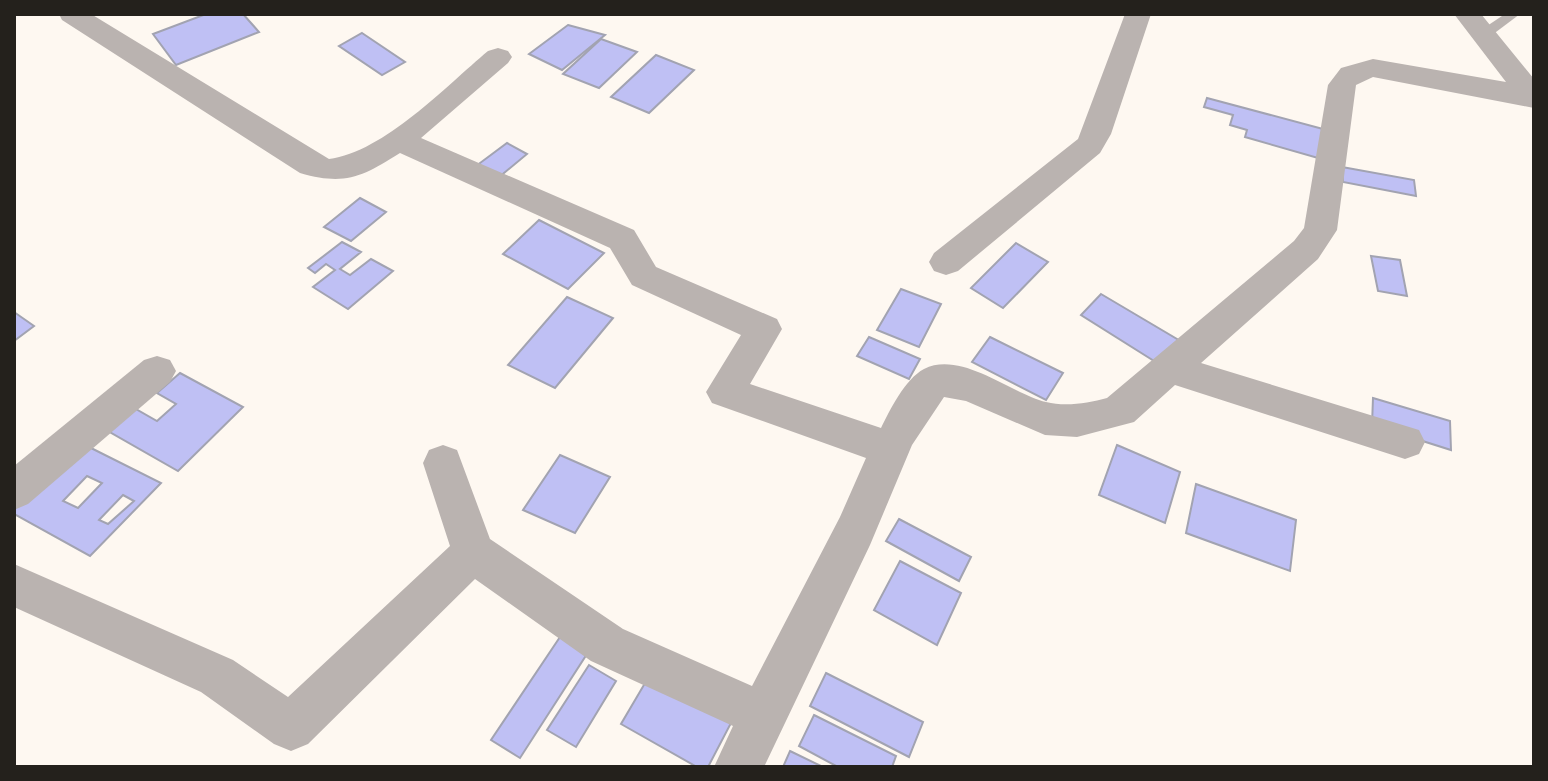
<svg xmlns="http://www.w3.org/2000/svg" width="1548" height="781" font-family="Arial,sans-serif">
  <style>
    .building { fill: #bfc0f4; stroke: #a2a3b1; stroke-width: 2; fill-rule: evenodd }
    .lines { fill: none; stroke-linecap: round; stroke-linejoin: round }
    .service { fill: #bab3b0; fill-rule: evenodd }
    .minor { fill: #bab3b0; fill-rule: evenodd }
  </style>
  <rect width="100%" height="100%" fill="#fef8f1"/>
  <g class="building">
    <polygon points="206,14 243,14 259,32 176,65 153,34"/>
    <polygon points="568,25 605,35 562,70 529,54"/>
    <polygon points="362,33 405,62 382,75 339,46"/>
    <polygon points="601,39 637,52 599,88 563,74"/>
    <polygon points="656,55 694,70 649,113 611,97"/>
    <polygon points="1207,98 1323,129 1318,158 1245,137 1247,130 1230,125 1233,115 1204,107"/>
    <polygon points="507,143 527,154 498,178 476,166"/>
    <polygon points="1342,167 1414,180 1416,196 1343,182"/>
    <polygon points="360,198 386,212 351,241 324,227"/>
    <polygon points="539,220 604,253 568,289 503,254"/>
    <polygon points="342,242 361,252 340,269 350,275 371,259 393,271 348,309 313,287 335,270 326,264 315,273 308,268"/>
    <polygon points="1016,243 1048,262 1003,308 971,288"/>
    <polygon points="1371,256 1400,260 1407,296 1378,291"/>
    <polygon points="901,289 941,304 919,347 877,330"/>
    <polygon points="1101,294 1182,342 1162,366 1081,315"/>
    <polygon points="567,297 613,318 555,388 508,365"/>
    <polygon points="14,312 34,326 14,341"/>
    <polygon points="869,337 920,359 909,379 857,356"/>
    <polygon points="990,337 1063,373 1046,400 972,362"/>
    <polygon points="180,373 243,407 178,471 108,431 134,408 157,421 176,404 157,393"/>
    <polygon points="1373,398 1450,421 1451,450 1372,425"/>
    <path d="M 81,443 L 161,483 L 90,556 L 14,514 L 14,507 ZM 87,476 L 102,483 L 78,508 L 63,501 ZM 123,495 L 134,501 L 108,524 L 99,520 Z"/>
    <polygon points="1117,445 1180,472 1165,523 1099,495"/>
    <polygon points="560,455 610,477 575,533 523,510"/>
    <polygon points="1196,484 1296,520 1290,571 1186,533"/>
    <polygon points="899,519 971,557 959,581 886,541"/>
    <polygon points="900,561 961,593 937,645 874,610"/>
    <polygon points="566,628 594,643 520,758 491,740"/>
    <polygon points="589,665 616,681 576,747 547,730"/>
    <polygon points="826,673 923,722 909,757 810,706"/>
    <polygon points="648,678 731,723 708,767 697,767 621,724"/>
    <polygon points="814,715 896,756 892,767 838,767 799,746"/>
    <polygon points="790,751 823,767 783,767"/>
  </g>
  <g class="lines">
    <polygon class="service" points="1505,14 1520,14 1488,38 1478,38 1478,32"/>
    <g class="minor">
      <path d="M 59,14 L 91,14 L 329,159 C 384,152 446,86 488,51 L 498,48 L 508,51 L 512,57 L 508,63 L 421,138 L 634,230 L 656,267 L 777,319 L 782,329 L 750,384 L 881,428 C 890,410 905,379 924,369 C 961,350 1012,394 1046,402 C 1066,407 1088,403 1107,398 L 1294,241 L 1304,228 L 1328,85 L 1341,68 L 1373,59 L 1506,82 L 1454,14 L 1481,14 L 1534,79 L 1534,108 L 1373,77 L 1356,85 L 1337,230 L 1318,259 L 1201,363 L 1419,430 L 1425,442 L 1419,454 L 1405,459 L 1175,385 L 1134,422 L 1077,437 L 1045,435 L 966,401 L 944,397 L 912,445 L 870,545 L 764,767 L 714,767 L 733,726 L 591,661 L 475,579 L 308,744 L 291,751 L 274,744 L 201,692 L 14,607 L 14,564 L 233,660 L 288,697 L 450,546 L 423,463 L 429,450 L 443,445 L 457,450 L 490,539 L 623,629 L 752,686 L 840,517 L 866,458 L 712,403 L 706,392 L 741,335 L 632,285 L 610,248 L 400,153 C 362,177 345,186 300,173 L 62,20 Z"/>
      <polygon points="1125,14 1151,14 1111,134 1100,153 958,271 946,275 934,271 929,262 934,253 1078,139"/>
      <polygon points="157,356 170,360 176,371 170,382 28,504 14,510 14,466 144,360"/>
    </g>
  </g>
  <rect width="1548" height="781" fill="none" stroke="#24211c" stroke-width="32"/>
</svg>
